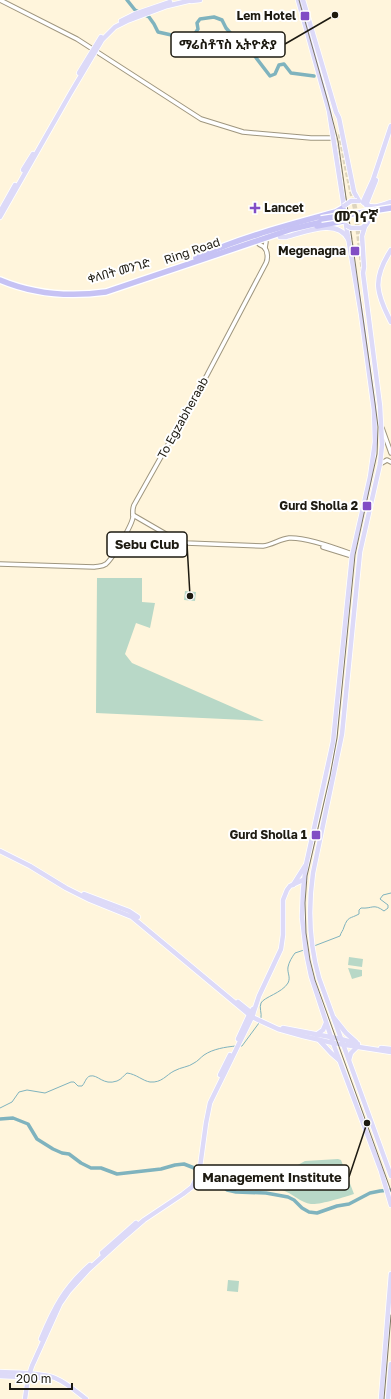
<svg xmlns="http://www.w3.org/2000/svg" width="391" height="1399" font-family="'Golos Text','Noto Sans Ethiopic',sans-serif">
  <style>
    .green { fill: #b8d8c7 }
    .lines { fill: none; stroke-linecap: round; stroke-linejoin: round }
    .stream { stroke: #7fb3be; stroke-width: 1 }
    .river { stroke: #7fb3be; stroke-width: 3.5 }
    .primary-tunnel { stroke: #ddd4be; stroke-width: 4.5; stroke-dasharray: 4.5 2; stroke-linecap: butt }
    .secondary-casing { stroke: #9f967f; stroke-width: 5.5 }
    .primary-casing { stroke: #fff; stroke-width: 6 }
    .highway-casing { stroke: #fff; stroke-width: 8 }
    .secondary { stroke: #fff; stroke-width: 3.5 }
    .primary { stroke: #dddaf8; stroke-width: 4.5 }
    .highway { stroke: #c6c2f4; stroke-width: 5.5 }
    .tram { stroke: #7c7666; stroke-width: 1 }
    .primary-bridge-casing { stroke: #fff; stroke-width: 6; stroke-linecap: butt }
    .highway-bridge-casing { stroke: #fff; stroke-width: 8; stroke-linecap: butt }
    .primary-bridge { stroke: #dddaf8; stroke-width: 4.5 }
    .highway-bridge { stroke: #c6c2f4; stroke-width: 5.5 }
    .poi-dot { fill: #814dc5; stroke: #fff; stroke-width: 1.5 }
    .labels { text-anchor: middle; stroke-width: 4; stroke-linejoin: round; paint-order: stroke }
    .poi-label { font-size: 12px; font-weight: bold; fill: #1d1a11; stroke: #fff; text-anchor: end }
    .street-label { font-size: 12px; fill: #1d1a11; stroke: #fff }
    .district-label { font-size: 16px; font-weight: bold; fill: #1d1a11; stroke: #fff }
    .leader { fill: none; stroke: #1d1a11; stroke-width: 1.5 }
    .callout-dot { fill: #1d1a11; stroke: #fff; stroke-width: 1.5 }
    .callout { fill: #fff; stroke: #1d1a11; stroke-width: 1.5 }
    .callout-label { font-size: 13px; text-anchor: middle; font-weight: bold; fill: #1d1a11 }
  </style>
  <rect width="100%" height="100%" fill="#fff5dc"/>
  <g class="green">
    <polygon points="97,578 142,578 142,602 155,603 150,628 136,623 125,654 132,663 264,721 96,713"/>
    <polygon points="185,591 196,592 195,601 184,600"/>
    <polygon points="349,957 363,959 362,967 348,965"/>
    <polygon points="348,968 362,970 362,976 352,979"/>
    <path d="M 338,1159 L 341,1160 L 354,1194 C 345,1197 319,1205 311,1204 C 301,1203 292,1193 282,1190 L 278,1181 L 285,1172 L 305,1161 Z"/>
    <polygon points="228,1280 239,1281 238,1292 227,1291"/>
  </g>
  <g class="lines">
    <g class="stream">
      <path d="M 314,946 L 340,936 C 341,932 343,931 344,927 C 348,916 350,919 359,914 L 359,910 L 361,908 C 373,909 373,903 384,911 L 388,908 L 388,905 L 380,899 L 383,895 L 391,893"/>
      <path d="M 261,1018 C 262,1013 259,1008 261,1003 C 264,997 282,993 288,983 C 291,977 287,973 288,967 C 289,962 292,957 295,953 L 304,950"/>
      <polyline points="239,1046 242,1046 259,1023"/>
      <path d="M 0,1108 L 12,1102 L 19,1092 L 27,1090 L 45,1093 L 71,1082 L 74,1082 L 78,1086 L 82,1086 C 85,1083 86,1077 90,1076 C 98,1074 103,1086 117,1081 C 122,1079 123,1076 127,1073 C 136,1074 143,1081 150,1082 C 162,1083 166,1075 174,1071 C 181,1067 189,1067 194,1063 C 198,1061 200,1058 204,1055 C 213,1049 225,1047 236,1046"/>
    </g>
    <g class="river">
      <polyline points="127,0 135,10 149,17 154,24 158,32 176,36 194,35 198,29 197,23 200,19 214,17 222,20 226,28 233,36 246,40 254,55 270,76 275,74 279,65 284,64 291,73 314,76"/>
      <polyline points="0,1119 13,1118 28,1124 37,1139 53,1149 62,1153 69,1154 81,1163 91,1168 101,1168 117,1174 161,1169 175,1165 184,1164 207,1173 227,1190 236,1192 266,1193 288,1197 294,1200 302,1208 309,1212 317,1213 337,1206 349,1204 370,1193 380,1191 391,1190"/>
    </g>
    <g class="primary-tunnel">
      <polyline points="334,132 353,256"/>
      <polyline points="340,134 347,172 355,208 363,271"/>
    </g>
    <g class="secondary-casing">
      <g id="secondary">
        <polyline points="0,0 77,39 201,119 243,132 311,138 333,138"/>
        <polyline points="265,248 266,242"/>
        <polyline points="382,428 391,453"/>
        <polyline points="380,464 387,460 391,462"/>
        <path d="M 133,515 L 171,537 L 186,543 L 263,546 C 272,545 280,539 289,538 C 306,537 336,548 352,554"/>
        <polyline points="323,547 352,556"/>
        <path d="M 0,564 L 94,567 C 98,566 102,567 106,564 C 113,558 132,525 133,517 C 133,512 132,510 134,505 L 207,375 L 266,263 C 268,259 268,251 264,247 C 263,246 260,245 259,244"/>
      </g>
    </g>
    <g class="primary-casing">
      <g id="primary">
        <polyline points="298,0 329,111 344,207"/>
        <polyline points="303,0 336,112 339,118 354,192 359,201"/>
        <polyline points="191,1 200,0"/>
        <polyline points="121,21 135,14 170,2"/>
        <polyline points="79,73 101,37"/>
        <polyline points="23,170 33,154"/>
        <polyline points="363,202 373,180 391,126"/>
        <path d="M 364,203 C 374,210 381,205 391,202"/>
        <polyline points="366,205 376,180"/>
        <polyline points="1,210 15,185"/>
        <polyline points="0,217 70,94 102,40 115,27 127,21 167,6 192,0"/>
        <polyline points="346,225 361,314 374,410 375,442 370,477 352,556 333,742 306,865 303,890 302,917 306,952 311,976 333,1043 381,1171 391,1205"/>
        <path d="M 365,226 L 362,236 L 364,267 L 363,273 L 380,406 L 382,445 L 380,464 L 360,552 L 342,734 L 313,873 C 308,908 309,943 319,978 L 391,1176"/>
        <path d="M 363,227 C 369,224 371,216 369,209"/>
        <path d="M 280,237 L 286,237 C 303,233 337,217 348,239"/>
        <path d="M 391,250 C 372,279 376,293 391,322"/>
        <polyline points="0,851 30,866 66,888 90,900 132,917 252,1017 278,1029 303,1036 333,1043 391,1052"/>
        <polyline points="293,885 305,866"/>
        <polyline points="84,894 129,911 138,917"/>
        <polyline points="238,1002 253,1014"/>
        <polyline points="334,1018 346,1033 356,1042"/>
        <polyline points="283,1028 341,1039 358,1044"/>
        <polyline points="316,1035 323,1030 326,1023"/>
        <polyline points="238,1039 249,1015 253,1009"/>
        <polyline points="319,1040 331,1053 339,1060"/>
        <polyline points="381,1048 391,1049"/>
        <polyline points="349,1060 351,1053 357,1047"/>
        <polyline points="220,1075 230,1055"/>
        <polyline points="102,1253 136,1223"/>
        <path d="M 41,1339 C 54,1308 64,1288 90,1265"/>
        <path d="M 0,1372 C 16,1373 40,1372 55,1378 C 67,1383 77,1392 86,1399"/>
        <polyline points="0,1376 42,1378"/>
        <polyline points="25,1399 28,1378 32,1366 60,1304 69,1291 89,1269 122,1239 144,1220 183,1194 192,1187 196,1179 200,1167 206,1123 210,1103 252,1017 259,996 281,949 283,935 283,900 287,890 290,886 305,879"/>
        <polyline points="381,1399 391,1274"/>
        <polyline points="388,1399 391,1364"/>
      </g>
    </g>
    <g class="highway-casing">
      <g id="highway">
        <polyline points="317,226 343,221"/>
        <path d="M 196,258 C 241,237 289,225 336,212 L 343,208"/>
        <path d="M 0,280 C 33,294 70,297 106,292 L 292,229 L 322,222"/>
      </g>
    </g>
    <use href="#secondary" class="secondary"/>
    <use href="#primary" class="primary"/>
    <use href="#highway" class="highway"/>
    <g class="tram">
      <polyline points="299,0 328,102 338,141 375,403 378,427 377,454 355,555 337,738 330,776 307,876 305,903 306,933 310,960 315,980 391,1191"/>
      <polyline points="384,1399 391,1315"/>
    </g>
    <g class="primary-bridge-casing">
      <g id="primary-bridge">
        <polyline points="344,206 351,201 357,201"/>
        <polyline points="347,226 351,228 361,228"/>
      </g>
    </g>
    <g class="highway-bridge-casing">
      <polyline id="highway-bridge" points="321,219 391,208"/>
    </g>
    <use href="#primary-bridge" class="primary-bridge"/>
    <use href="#highway-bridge" class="highway-bridge"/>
  </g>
  <g class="poi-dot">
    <rect x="300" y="11" width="10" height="10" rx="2"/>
    <path d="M253 202h4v4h4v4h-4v4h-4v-4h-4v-4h4z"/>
    <rect x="350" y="246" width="10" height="10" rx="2"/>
    <rect x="362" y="501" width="10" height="10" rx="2"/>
    <rect x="311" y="830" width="10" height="10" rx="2"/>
  </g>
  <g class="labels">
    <g class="poi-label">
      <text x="296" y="20">Lem Hotel</text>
      <text x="264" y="212" text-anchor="start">Lancet</text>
      <text x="346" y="255">Megenagna</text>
      <text x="358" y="510">Gurd Sholla 2</text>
      <text x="307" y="839">Gurd Sholla 1</text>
    </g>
    <g class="street-label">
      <text transform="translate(192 251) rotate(-19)" y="4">Ring Road</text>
      <text transform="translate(119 271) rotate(-15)" y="4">ቀለበት መንገድ</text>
      <text transform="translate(183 418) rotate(-61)" y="4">To Egzabheraab</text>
    </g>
    <g class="district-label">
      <text x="356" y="222">መገናኛ</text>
    </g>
  </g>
  <path class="leader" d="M335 15L285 44M190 596L187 544M367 1123L349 1177"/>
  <g class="callout-dot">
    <circle cx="335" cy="15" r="4"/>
    <circle cx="190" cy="596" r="4"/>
    <circle cx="367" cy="1123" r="4"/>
  </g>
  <g class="callout">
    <rect x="171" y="32" width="114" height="25" rx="4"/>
    <rect x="107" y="532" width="80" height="25" rx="4"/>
    <rect x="194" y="1165" width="155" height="25" rx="4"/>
  </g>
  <g class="callout-label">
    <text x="228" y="49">ማሬስቶፕስ ኢትዮጵያ</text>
    <text x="147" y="549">Sebu Club</text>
    <text x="272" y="1182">Management Institute</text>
  </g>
  <path d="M10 1383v6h62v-6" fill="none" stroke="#1d1a11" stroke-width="2"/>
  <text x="16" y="1383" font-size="12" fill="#1d1a11" stroke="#ffffff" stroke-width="3" paint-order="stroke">200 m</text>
</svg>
